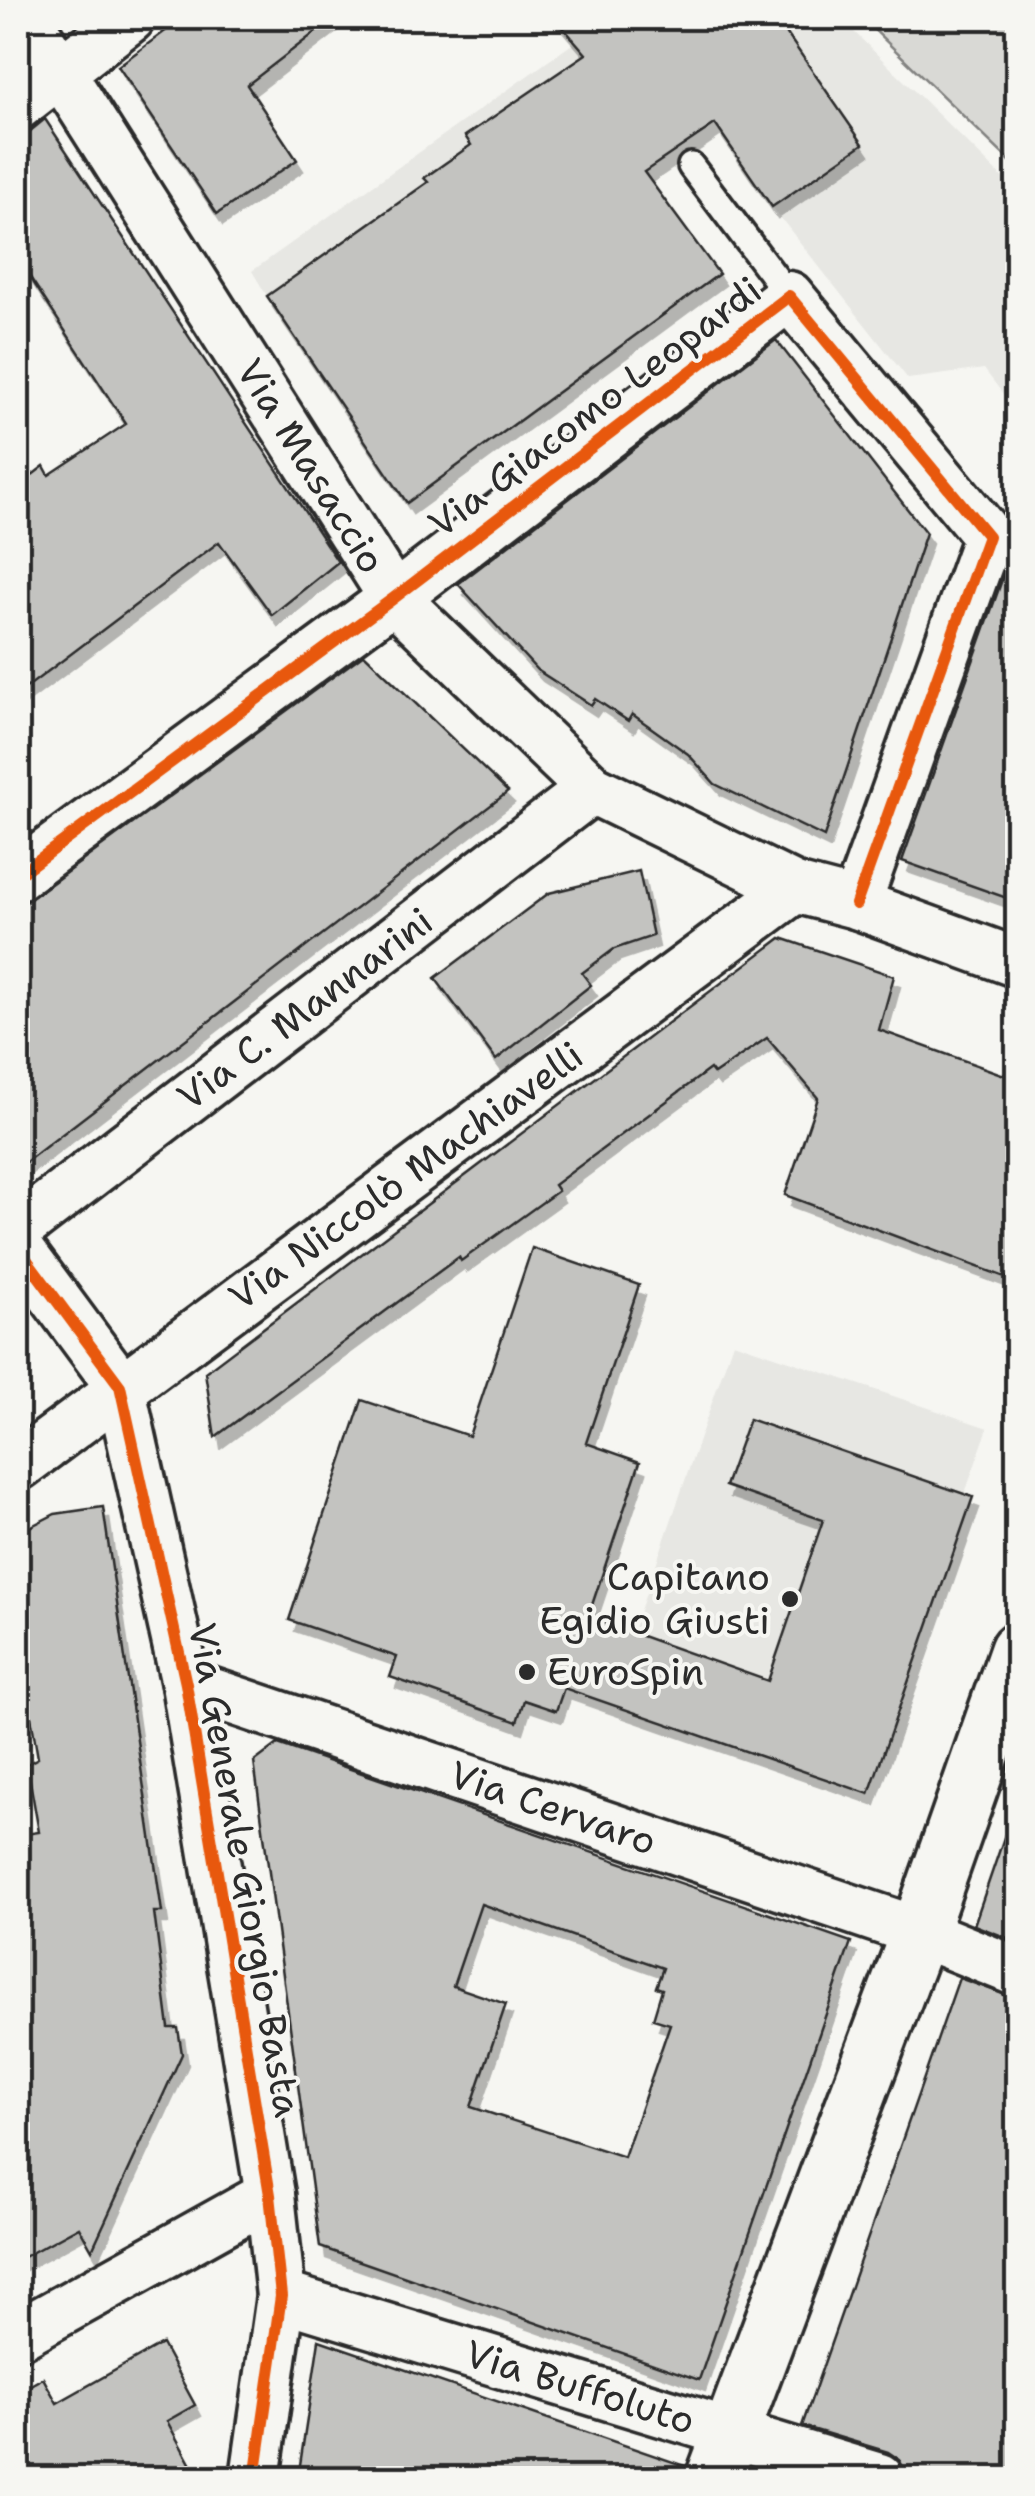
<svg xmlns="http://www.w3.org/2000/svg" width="1035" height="2496" font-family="'Shantell Sans',sans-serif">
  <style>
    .built { fill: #e7e7e3 }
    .green { fill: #d9d9d5; stroke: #828280; stroke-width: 2.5 }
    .building { fill: #c3c3c0; stroke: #2b2b2b; stroke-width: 2.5; fill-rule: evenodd; filter: url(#shadow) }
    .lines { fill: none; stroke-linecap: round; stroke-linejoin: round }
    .lane-casing { stroke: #2b2b2b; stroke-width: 32 }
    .street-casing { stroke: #2b2b2b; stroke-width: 55 }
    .secondary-casing { stroke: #2b2b2b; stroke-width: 62 }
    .lane { stroke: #f6f6f2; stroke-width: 25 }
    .street { stroke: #f6f6f2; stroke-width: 48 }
    .secondary { stroke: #f6f6f2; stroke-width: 55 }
    .cycleway-casing { stroke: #f6f6f2; stroke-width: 19 }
    .cycleway { stroke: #e8590c; stroke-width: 12 }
    .poi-dot { fill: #2b2b2b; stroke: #f6f6f2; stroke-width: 4 }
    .labels { text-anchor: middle; stroke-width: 8; stroke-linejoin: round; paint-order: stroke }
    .street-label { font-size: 38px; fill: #2b2b2b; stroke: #f6f6f2 }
    .poi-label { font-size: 38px; fill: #2b2b2b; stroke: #f6f6f2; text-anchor: end }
  </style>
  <defs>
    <filter id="shadow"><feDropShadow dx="6" dy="11" stdDeviation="0" flood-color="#0004"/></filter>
  </defs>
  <rect width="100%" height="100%" fill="#f6f6f2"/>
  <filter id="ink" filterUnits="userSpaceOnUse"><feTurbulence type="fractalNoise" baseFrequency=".01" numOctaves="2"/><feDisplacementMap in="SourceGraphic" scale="20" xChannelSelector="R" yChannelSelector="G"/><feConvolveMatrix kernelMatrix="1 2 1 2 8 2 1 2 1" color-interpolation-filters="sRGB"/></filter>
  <g filter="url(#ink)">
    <g class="built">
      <polygon points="609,18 840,18 1017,192 1017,412 984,369 908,379 772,207 715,124 584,213 267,296 252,271"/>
      <polygon points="733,1342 988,1428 965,1493 972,1498 891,1724 608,1703"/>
    </g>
    <polygon class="green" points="862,18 1017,18 1017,168"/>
    <g class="building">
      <polygon points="183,18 334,18 247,85 297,160 217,214 118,66"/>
      <polygon points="555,18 776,18 863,144 772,207 715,124 644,172 719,274 407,503 267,296 428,182 424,178 471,145 465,136 586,54"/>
      <polygon points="45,119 338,562 272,615 219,542 18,694 18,486 44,466 49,475 126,424 18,259 18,141"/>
      <polygon points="776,340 926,533 824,837 715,784 688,754 632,714 628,721 595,699 591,705 537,670 458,584"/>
      <polygon points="1014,546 1018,546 1018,902 902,861"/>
      <polygon points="364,654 508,792 18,1168 18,908"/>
      <polygon points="639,871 653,936 614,949 582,973 591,985 496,1060 435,978 549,893"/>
      <polygon points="781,938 894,976 879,1030 1018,1080 1018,1282 785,1195 818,1098 767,1038 714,1074 710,1069 554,1185 558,1191 461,1261 459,1257 215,1437 205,1372"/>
      <polygon points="532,1248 639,1285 586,1443 640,1462 588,1617 768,1681 823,1520 725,1486 749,1419 973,1497 869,1794 564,1688 556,1711 524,1700 517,1722 390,1677 397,1657 289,1620 362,1400 469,1436"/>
      <polygon points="103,1507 162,1912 154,1912 169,2028 178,2028 182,2054 92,2250 79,2227 18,2260 18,1835 39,1832 27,1764 38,1758 22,1663 18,1664 18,1533 55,1514"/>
      <path d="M 278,1744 L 851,1942 L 699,2380 L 320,2247 L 254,1762 ZM 481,1904 L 663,1968 L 656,1987 L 662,1989 L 653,2019 L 670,2024 L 624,2157 L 471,2107 L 506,2004 L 453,1986 Z"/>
      <polygon points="1011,1817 1018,1818 1018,1942 974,1925"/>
      <polygon points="959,1978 1018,1999 1018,2478 906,2478 900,2460 888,2452 802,2426"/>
      <polygon points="319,2340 685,2466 684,2478 298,2478"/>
      <polygon points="162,2344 195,2405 167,2421 198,2478 18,2478 18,2392 43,2378 57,2403"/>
    </g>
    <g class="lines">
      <g class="lane-casing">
        <polyline id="lane" points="691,166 789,296"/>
      </g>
      <g class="street-casing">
        <g id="street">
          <polyline points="26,18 394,598 592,789 795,888 856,904 1018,963"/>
          <polyline points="18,105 130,18"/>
          <polyline points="18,875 394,598 789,296 988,536 856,904"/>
          <polyline points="18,1229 592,789"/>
          <polyline points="18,1248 120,1386 186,1684 270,2195 281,2296 255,2478"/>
          <polyline points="18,1466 795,888"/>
          <polyline points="186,1684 919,1932 1018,1972"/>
          <polyline points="281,2296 879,2478"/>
          <polyline points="18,2335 270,2195"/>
        </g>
      </g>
      <g class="secondary-casing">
        <polyline id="secondary" points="714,2478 919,1932 1018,1650"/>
      </g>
      <use href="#lane" class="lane"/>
      <use href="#street" class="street"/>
      <use href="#secondary" class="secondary"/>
      <g class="cycleway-casing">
        <g id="cycleway">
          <polyline points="18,875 394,598 789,296 988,536 856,904"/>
          <polyline points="18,1248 120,1386 186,1684 270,2195 281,2296 255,2478"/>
        </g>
      </g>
      <use href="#cycleway" class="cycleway"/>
    </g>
  </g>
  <g class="poi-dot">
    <circle cx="790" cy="1599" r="10"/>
    <circle cx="527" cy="1672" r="10"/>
  </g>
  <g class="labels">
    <g class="street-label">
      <text transform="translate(595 407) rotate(-37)" y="13">Via Giacomo Leopardi</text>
      <text transform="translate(311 466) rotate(58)" y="13">Via Masaccio</text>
      <text transform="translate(305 1009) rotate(-37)" y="13">Via C. Mannarini</text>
      <text transform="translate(406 1176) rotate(-36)" y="13">Via Niccolò Machiavelli</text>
      <text transform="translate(553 1808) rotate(19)" y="13">Via Cervaro</text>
      <text transform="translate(245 1870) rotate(80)" y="13">Via Generale Giorgio Basta</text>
      <text transform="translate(580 2387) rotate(17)" y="13">Via Buffoluto</text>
    </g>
    <g class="poi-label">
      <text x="770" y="1590">Capitano<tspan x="770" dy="44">Egidio Giusti</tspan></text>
      <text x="547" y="1685" text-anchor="start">EuroSpin</text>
    </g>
  </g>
  <rect width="1035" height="2496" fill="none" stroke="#f6f6f2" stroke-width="60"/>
  <rect x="30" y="30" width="975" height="2436" fill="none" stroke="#2b2b2b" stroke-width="4" filter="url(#ink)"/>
</svg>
